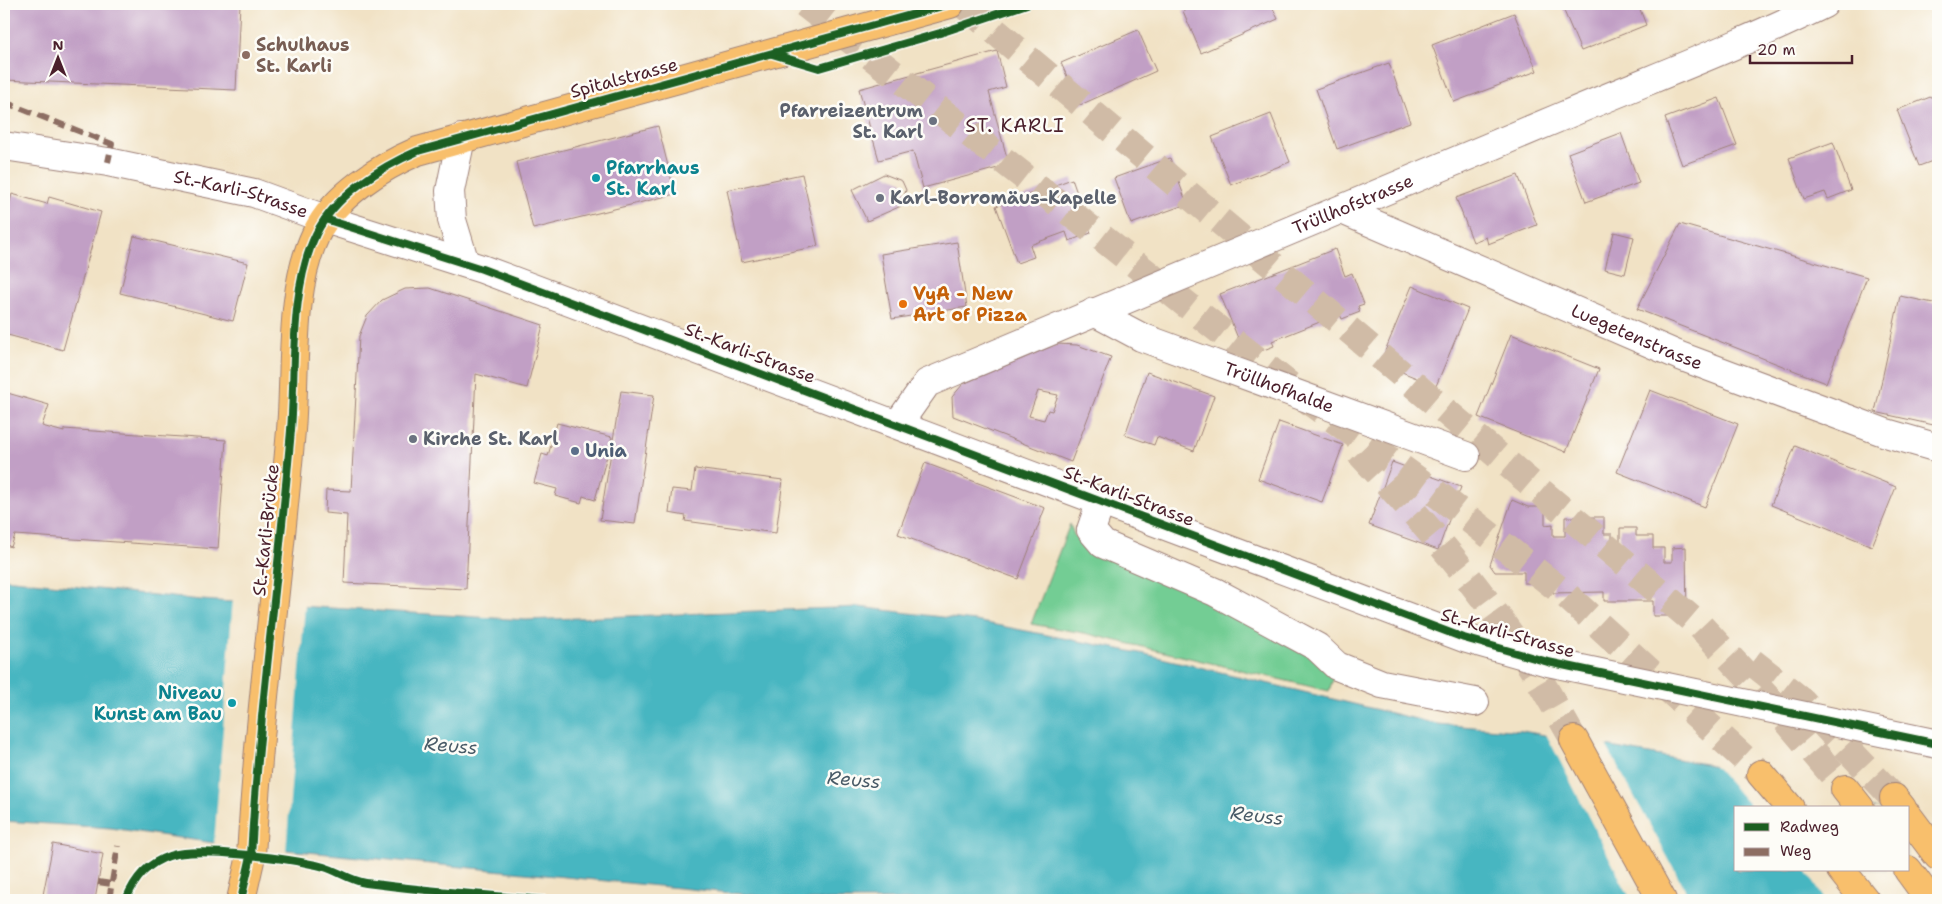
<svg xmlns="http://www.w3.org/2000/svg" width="1942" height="904" font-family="'Shantell Sans',sans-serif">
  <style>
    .green { fill: #73cd94; stroke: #5e7660 }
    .water { fill: #47b6c1; stroke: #486a76; fill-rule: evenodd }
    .pier { fill: #f1e2c5 }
    .building { fill: #c19fc5; fill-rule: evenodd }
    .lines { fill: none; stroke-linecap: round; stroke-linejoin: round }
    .highway-tunnel { stroke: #d0bba6; stroke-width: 28; stroke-dasharray: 28 14; stroke-linecap: butt }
    .minor-casing { stroke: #9e8078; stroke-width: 30 }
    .major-casing { stroke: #9e8078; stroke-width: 30 }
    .highway-casing { stroke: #9e8078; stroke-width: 30 }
    .minor { stroke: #fff; stroke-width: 28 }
    .major { stroke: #f8bf6c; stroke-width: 28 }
    .highway { stroke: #f8bf6c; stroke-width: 28 }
    .quiet { stroke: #8d6e63; stroke-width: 6; stroke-dasharray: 12 6; stroke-linecap: butt }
    .cycleway-casing { stroke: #fdfcf7; stroke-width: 11 }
    .cycleway { stroke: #1b5e20; stroke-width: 8 }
    .education-dot { fill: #8d6e63; stroke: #fdfcf7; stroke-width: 2 }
    .worship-dot { fill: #6b7280; stroke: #fdfcf7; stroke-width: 2 }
    .culture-dot { fill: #0f9aa8; stroke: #fdfcf7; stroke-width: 2 }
    .food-dot { fill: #e8710a; stroke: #fdfcf7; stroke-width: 2 }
    .service-dot { fill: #5c6f8a; stroke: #fdfcf7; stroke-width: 2 }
    .labels { text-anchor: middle; stroke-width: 5; stroke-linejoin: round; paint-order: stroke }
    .education-label { font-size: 18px; font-weight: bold; fill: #785e54; stroke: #fdfcf7; text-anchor: start }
    .street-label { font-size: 18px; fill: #4a1f2b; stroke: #fdfcf7 }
    .worship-label { font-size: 18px; font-weight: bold; fill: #5b616d; stroke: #fdfcf7; text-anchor: start }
    .culture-label { font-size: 18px; font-weight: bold; fill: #0d838f; stroke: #fdfcf7; text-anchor: start }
    .food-label { font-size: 18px; font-weight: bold; fill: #c56008; stroke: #fdfcf7; text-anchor: start }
    .service-label { font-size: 18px; font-weight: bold; fill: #4e5e75; stroke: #fdfcf7; text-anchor: start }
    .neighbourhood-label { font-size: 19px; letter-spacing: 1px; fill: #4a1f2b; stroke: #fdfcf7 }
    .water-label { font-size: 19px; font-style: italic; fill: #495b67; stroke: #fdfcf7 }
  </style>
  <rect width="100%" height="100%" fill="#fdfcf7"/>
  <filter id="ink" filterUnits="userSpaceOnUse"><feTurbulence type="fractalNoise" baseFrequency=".02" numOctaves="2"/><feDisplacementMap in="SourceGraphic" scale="10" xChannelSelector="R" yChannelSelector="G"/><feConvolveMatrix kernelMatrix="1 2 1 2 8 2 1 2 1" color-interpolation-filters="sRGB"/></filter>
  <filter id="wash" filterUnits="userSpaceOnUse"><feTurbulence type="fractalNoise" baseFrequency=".0096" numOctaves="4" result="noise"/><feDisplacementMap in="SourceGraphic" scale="20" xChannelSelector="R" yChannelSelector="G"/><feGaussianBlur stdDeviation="1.12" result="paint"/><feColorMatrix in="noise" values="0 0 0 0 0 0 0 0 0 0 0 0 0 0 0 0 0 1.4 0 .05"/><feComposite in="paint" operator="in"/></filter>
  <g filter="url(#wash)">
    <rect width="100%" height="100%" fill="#f1e2c5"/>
    <g class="green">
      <polygon points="1070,524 1074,535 1093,551 1159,576 1337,666 1329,691 1084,633 1031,624"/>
      <polygon points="301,894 366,900 300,900"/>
    </g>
    <path class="water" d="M 4,579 L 201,600 L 526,620 L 859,607 L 975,621 L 1145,654 L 1437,724 L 1522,731 L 1938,806 L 1938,900 L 803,900 L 214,843 L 111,828 L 4,821 ZM 1736,808 L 1908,808 L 1908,870 L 1736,870 Z"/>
    <g class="pier">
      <polygon points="233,599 305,604 286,852 214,845"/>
      <polygon points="1545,732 1605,743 1691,900 1631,900"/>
      <polygon points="1711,762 1935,802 1938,807 1938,900 1825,900 1806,870 1908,870 1908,808 1752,808"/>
    </g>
    <g id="blocks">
      <g class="building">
        <polygon points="4,4 240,4 236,90 4,80"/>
        <polygon points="1199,4 1271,4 1278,19 1201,53 1183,11"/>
        <polygon points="1561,4 1638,4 1646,25 1581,51"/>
        <polygon points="1514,13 1537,71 1454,102 1432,45"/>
        <polygon points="1138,30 1156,71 1080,105 1061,63"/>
        <polygon points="997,51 1006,87 989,92 1009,165 923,188 913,151 879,160 859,89"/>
        <polygon points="1389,63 1410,122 1337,149 1316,89"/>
        <polygon points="1938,94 1938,143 1935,145 1938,159 1919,166 1897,110"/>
        <polygon points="1719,98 1737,145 1682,165 1665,118"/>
        <polygon points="1271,114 1290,162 1231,185 1212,137"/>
        <polygon points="658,126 675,194 533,229 516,162"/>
        <polygon points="1621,133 1639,183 1586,202 1568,153"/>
        <polygon points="1833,142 1851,190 1828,199 1825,192 1804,199 1789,158"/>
        <polygon points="1170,158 1187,204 1131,224 1114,178"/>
        <polygon points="802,174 818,246 742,262 727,190"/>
        <polygon points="884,174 902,181 906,190 901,206 867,221 852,190"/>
        <polygon points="1518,175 1537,225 1488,244 1486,237 1473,242 1456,198"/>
        <polygon points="1072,179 1091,233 1069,241 1066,232 1030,245 1034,257 1017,263 996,206"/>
        <polygon points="12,194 47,204 49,197 101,212 63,350 4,334 4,223"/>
        <polygon points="1680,224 1867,277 1826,383 1637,309"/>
        <polygon points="1614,232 1634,237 1625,274 1605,269"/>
        <polygon points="134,236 248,263 233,321 120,293"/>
        <polygon points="957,242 967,307 892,319 881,254"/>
        <polygon points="1335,249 1345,276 1352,273 1364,304 1358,306 1360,312 1342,319 1340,314 1272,341 1274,346 1253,354 1251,350 1244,353 1220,294"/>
        <polygon points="1412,286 1468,309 1436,386 1380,363"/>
        <polygon points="430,288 543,325 527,388 476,374 466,589 344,583 347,515 325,513 326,490 351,491 359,336 367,316 382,300 405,289"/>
        <polygon points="1900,296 1938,304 1938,426 1875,412"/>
        <polygon points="1511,334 1599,369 1566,452 1478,417"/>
        <path d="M 1057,344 L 1077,345 L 1111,357 L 1071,462 L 953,416 L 952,397 L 963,384 ZM 1038,391 L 1058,395 L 1052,411 L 1048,410 L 1044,420 L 1029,416 Z"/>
        <polygon points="1147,372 1214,396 1194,451 1157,437 1154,445 1125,435"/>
        <polygon points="1650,390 1738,424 1705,507 1617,472"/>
        <polygon points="621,391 654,395 635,524 600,520"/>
        <polygon points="4,392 49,405 42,426 64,432 64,429 226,440 218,549 15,535 11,547 4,544"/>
        <polygon points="1279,422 1343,445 1322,502 1258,479"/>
        <polygon points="557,423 612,437 595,500 583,496 581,503 555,496 557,489 534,483 542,454 548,456"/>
        <polygon points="1795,446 1896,487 1872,546 1771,505"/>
        <polygon points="1392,462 1461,487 1438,550 1369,525"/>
        <polygon points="925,463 1045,508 1018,579 898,534"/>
        <polygon points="695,469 783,480 776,533 685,521 686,516 669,513 672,489 692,491"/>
        <polygon points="1512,500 1528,507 1545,507 1545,525 1553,524 1553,536 1565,536 1565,517 1604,517 1604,534 1612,534 1612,548 1620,547 1620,528 1636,528 1636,536 1653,536 1653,548 1664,548 1664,562 1672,562 1672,548 1686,547 1687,616 1653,616 1653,601 1604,601 1604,592 1553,593 1553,583 1524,583 1524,572 1495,572 1490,565"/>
        <polygon points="53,844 103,854 95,900 42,900"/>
      </g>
    </g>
  </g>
  <g filter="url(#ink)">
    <use href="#blocks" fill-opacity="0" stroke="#9e8078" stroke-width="1"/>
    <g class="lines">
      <g class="highway-tunnel">
        <polyline points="805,4 1313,404 1441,497 1566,595 1761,774"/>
        <polyline points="963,4 1701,627 1773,704 1845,789"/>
        <path d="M 1359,452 C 1411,508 1463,567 1507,630 C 1532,665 1553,703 1574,740"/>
        <polyline points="1752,662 1802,701 1894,798"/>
      </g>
      <g class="minor-casing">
        <g id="minor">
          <polyline points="461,138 450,191 452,220 465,263"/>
          <path id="s1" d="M 4,146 L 108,162 L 254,193 L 325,219 L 482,269 L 1464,638 L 1548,662 L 1938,744"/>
          <path id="s2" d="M 1342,210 L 1680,356 L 1886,433 L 1938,448"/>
          <path id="s3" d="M 1094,312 L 1141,337 L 1466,456"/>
          <path id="s4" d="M 898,424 L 927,383 C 1138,293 1352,206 1563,116 C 1650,79 1739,46 1824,4"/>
          <polyline points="1101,501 1091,530 1103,544 1215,592 1317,647 1337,666 1382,684 1475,702"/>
        </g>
      </g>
      <g class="major-casing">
        <path id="major" d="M 241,900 L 251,856 C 259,714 279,572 291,430 C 296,368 289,290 316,234 C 335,195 381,167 418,151 L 950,4"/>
      </g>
      <g class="highway-casing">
        <g id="highway">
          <polyline points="1574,740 1662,900"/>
          <polyline points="1761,774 1790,808"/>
          <polyline points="1845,789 1860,808"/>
          <polyline points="1894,798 1902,808"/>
          <polyline points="1908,816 1938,856"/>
          <polyline points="1841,870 1865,900"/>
          <polyline points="1908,870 1930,900"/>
        </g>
      </g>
      <use href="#minor" class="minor"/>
      <use href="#major" class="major"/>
      <use href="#highway" class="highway"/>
      <g class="quiet">
        <polyline points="4,102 112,144 108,162"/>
        <polyline points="98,882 112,884"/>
        <polyline points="109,900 118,846"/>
      </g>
      <g class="cycleway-casing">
        <g id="cycleway">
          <polyline points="772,54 819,68 940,33 1027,4"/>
          <polyline points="325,219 482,269 1464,638 1548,662 1938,744"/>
          <path d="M 126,900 C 134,879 148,863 169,856 C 196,846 294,859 324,867 C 338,871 351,881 366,883 C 425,891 485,895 544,900"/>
          <path d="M 241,900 L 251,856 C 259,714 279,572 291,430 C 296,368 289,290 316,234 C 335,195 381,167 418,151 L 950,4"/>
        </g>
      </g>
      <use href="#cycleway" class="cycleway"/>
    </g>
  </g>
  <circle class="education-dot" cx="246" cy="55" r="5"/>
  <g class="worship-dot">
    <circle cx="933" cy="121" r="5"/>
    <circle cx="880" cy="198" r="5"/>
    <circle cx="413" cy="439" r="5"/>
  </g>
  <g class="culture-dot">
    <circle cx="596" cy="178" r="5"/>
    <circle cx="232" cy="703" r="5"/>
  </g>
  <circle class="food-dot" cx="903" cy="304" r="5"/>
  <circle class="service-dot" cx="575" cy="451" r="5"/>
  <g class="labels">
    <g class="education-label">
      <text x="256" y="51">Schulhaus<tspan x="256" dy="21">St. Karli</tspan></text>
    </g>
    <g class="street-label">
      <text transform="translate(624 78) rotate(-15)" y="6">Spitalstrasse</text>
      <text dy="6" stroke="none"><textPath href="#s1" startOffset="242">St.-Karli-Strasse</textPath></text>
      <text dy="6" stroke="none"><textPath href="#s4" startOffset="512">Trüllhofstrasse</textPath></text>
      <text dy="6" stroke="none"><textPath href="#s2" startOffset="321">Luegetenstrasse</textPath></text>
      <text transform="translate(750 353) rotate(21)" y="6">St.-Karli-Strasse</text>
      <text dy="6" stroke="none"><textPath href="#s3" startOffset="200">Trüllhofhalde</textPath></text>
      <text transform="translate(1129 496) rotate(21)" y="6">St.-Karli-Strasse</text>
      <text transform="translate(266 530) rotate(-84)" y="6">St.-Karli-Brücke</text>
      <text transform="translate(1508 633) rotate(16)" y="6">St.-Karli-Strasse</text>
    </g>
    <g class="worship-label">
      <text x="923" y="117" text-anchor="end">Pfarreizentrum<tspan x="923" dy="21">St. Karl</tspan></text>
      <text x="890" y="204">Karl-Borromäus-Kapelle</text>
      <text x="423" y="445">Kirche St. Karl</text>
    </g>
    <g class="culture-label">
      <text x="606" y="174">Pfarrhaus<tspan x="606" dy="21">St. Karl</tspan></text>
      <text x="222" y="699" text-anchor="end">Niveau<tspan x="222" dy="21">Kunst am Bau</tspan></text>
    </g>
    <g class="food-label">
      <text x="913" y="300">VyA - New<tspan x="913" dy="21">Art of Pizza</tspan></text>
    </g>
    <g class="service-label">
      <text x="585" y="457">Unia</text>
    </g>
    <g class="neighbourhood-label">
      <text x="1015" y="132">ST. KARLI</text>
    </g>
    <g class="water-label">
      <text transform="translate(451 745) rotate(5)" y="7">Reuss</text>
      <text transform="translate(854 779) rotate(5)" y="7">Reuss</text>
      <text transform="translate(1257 815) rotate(7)" y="7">Reuss</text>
    </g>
  </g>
  <rect width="1942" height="904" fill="none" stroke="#fdfcf7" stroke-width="20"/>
  <rect x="1734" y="806" width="175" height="65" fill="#fdfcf7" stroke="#b5a4a5"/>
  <rect x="1744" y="823" width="25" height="8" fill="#1b5e20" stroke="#b5a4a5"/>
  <text x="1780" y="832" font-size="15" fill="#4a1f2b">Radweg</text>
  <rect x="1744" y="848" width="25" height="8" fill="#8d6e63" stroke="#b5a4a5"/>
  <text x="1780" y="856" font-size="15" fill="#4a1f2b">Weg</text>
  <g transform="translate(58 58)" stroke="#fdfcf7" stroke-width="4" paint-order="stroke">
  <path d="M0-4L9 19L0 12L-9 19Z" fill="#4a1f2b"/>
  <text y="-8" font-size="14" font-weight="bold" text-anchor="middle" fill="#4a1f2b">N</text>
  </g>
  <path d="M1750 55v8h102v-8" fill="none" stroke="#4a1f2b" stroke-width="2.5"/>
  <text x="1757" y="55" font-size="15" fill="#4a1f2b" stroke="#fdfcf7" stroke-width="4" paint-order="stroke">20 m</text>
</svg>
